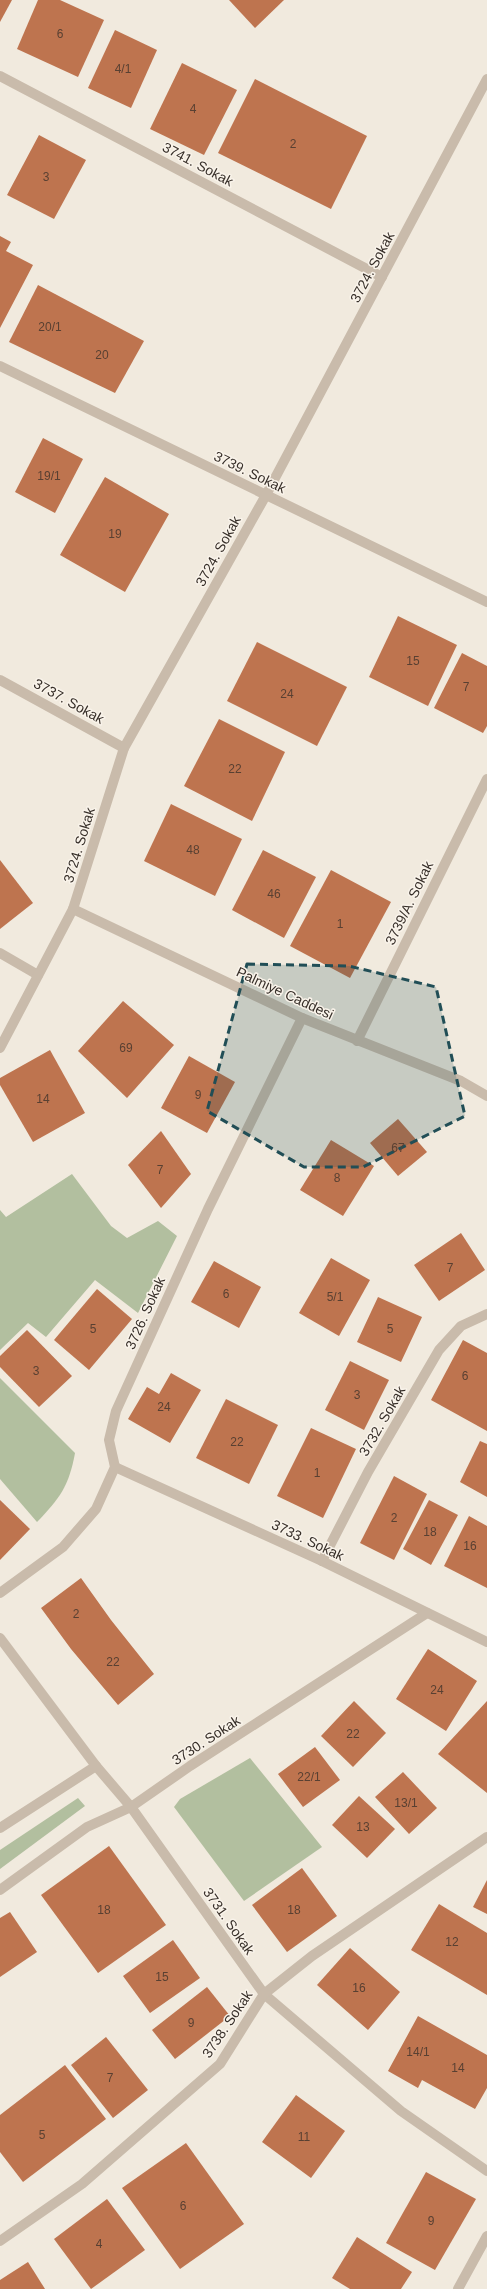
<svg xmlns="http://www.w3.org/2000/svg" width="487" height="2289" font-family="Helvetica,sans-serif">
  <style>
    .green { fill: #b2bf9f }
    .building { fill: #be744f }
    .lines { fill: none; stroke-linecap: round; stroke-linejoin: round }
    .minor { stroke: #c9bbab; stroke-width: 10 }
    .marked { fill: #214e56; fill-opacity: 0.2; stroke: #214e56; stroke-width: 3; stroke-dasharray: 8 5; stroke-linejoin: round }
    .labels { text-anchor: middle; stroke-width: 3; stroke-linejoin: round; paint-order: stroke }
    .number-label { font-size: 12px; fill: #594032 }
    .street-label { font-size: 14px; fill: #372f29; stroke: #f9f3ea }
  </style>
  <rect width="100%" height="100%" fill="#f1eade"/>
  <g class="green">
    <polygon points="72,1174 111,1226 127,1238 158,1221 177,1236 138,1313 95,1280 46,1337 28,1323 0,1350 0,1210 6,1217"/>
    <path d="M 0,1378 L 75,1453 C 69,1486 60,1498 37,1522 L 0,1479 Z"/>
    <polygon points="250,1758 322,1847 244,1901 174,1807 180,1799"/>
    <polygon points="78,1798 85,1806 0,1869 0,1850"/>
  </g>
  <g class="building">
    <polygon points="0,0 12,0 0,22"/>
    <polygon points="38,0 60,0 104,20 78,77 17,49"/>
    <polygon points="229,0 284,0 255,28"/>
    <polygon points="115,30 157,50 131,108 88,88"/>
    <polygon points="182,63 237,90 204,155 150,129"/>
    <polygon points="255,79 367,136 331,209 218,153"/>
    <polygon points="39,135 86,160 54,219 7,195"/>
    <polygon points="0,236 11,242 6,251 33,265 0,328"/>
    <polygon points="38,285 144,341 115,393 9,342"/>
    <polygon points="43,438 83,459 55,513 15,492"/>
    <polygon points="105,477 169,514 125,592 60,555"/>
    <polygon points="398,616 457,645 428,706 369,677"/>
    <polygon points="257,642 347,687 317,746 227,701"/>
    <polygon points="462,653 487,666 487,726 483,733 434,708"/>
    <polygon points="219,719 285,752 252,821 184,786"/>
    <polygon points="171,804 242,839 215,896 144,861"/>
    <polygon points="263,850 316,877 284,938 232,910"/>
    <polygon points="0,860 33,903 0,929"/>
    <polygon points="331,870 391,902 350,978 290,946"/>
    <polygon points="123,1001 174,1045 127,1098 78,1051"/>
    <polygon points="50,1050 85,1113 33,1142 0,1085 0,1078"/>
    <polygon points="189,1056 235,1082 207,1133 161,1108"/>
    <polygon points="398,1119 427,1152 398,1176 370,1143"/>
    <polygon points="161,1131 191,1174 161,1208 128,1165"/>
    <polygon points="331,1140 374,1166 343,1216 300,1190"/>
    <polygon points="461,1233 485,1270 439,1301 414,1265"/>
    <polygon points="331,1258 370,1280 339,1336 299,1313"/>
    <polygon points="214,1261 261,1287 239,1328 191,1302"/>
    <polygon points="97,1289 132,1319 89,1370 54,1340"/>
    <polygon points="378,1297 422,1317 401,1362 357,1342"/>
    <polygon points="27,1330 72,1376 39,1407 0,1367 0,1356"/>
    <polygon points="463,1340 487,1353 487,1431 431,1400"/>
    <polygon points="350,1361 389,1380 364,1430 325,1410"/>
    <polygon points="171,1373 201,1390 170,1443 128,1419 147,1387 159,1394"/>
    <polygon points="226,1399 278,1425 249,1484 196,1458"/>
    <polygon points="311,1428 356,1449 323,1518 277,1496"/>
    <polygon points="480,1441 487,1444 487,1497 460,1482"/>
    <polygon points="394,1476 427,1494 394,1560 360,1543"/>
    <polygon points="0,1500 30,1529 0,1560"/>
    <polygon points="429,1500 458,1515 431,1565 403,1549"/>
    <polygon points="469,1516 487,1526 487,1588 444,1566"/>
    <polygon points="81,1578 111,1620 154,1674 118,1705 71,1649 41,1608"/>
    <polygon points="428,1649 477,1681 446,1731 396,1699"/>
    <polygon points="354,1701 386,1733 353,1767 321,1736"/>
    <polygon points="487,1701 487,1793 438,1754"/>
    <polygon points="315,1747 340,1780 303,1807 278,1774"/>
    <polygon points="403,1772 437,1808 409,1834 375,1797"/>
    <polygon points="359,1796 395,1829 367,1858 332,1825"/>
    <polygon points="109,1846 166,1925 98,1973 41,1895"/>
    <polygon points="302,1868 337,1916 287,1952 252,1905"/>
    <polygon points="487,1880 487,1914 473,1907"/>
    <polygon points="439,1904 487,1933 487,1995 411,1950"/>
    <polygon points="10,1912 37,1952 0,1977 0,1918"/>
    <polygon points="173,1940 200,1978 150,2013 123,1976"/>
    <polygon points="350,1948 400,1992 368,2030 317,1985"/>
    <polygon points="207,1987 230,2016 175,2059 152,2030"/>
    <polygon points="418,2016 487,2055 487,2088 475,2109 422,2080 418,2088 388,2071"/>
    <polygon points="106,2037 148,2090 113,2118 71,2065"/>
    <polygon points="65,2065 106,2119 23,2182 0,2152 0,2115"/>
    <polygon points="296,2095 345,2131 311,2178 262,2142"/>
    <polygon points="186,2143 244,2224 180,2269 122,2188"/>
    <polygon points="426,2172 476,2199 435,2270 386,2243"/>
    <polygon points="107,2199 145,2250 91,2289 54,2239"/>
    <polygon points="357,2237 412,2272 401,2289 350,2289 332,2278"/>
    <polygon points="28,2262 45,2289 0,2289 0,2280"/>
  </g>
  <g class="lines">
    <g class="minor">
      <polyline points="0,76 382,277"/>
      <polyline points="0,366 487,602"/>
      <polyline points="0,680 124,748"/>
      <polyline points="73,909 302,1018 461,1081 487,1096"/>
      <polyline points="0,953 38,975"/>
      <polyline points="357,1041 487,779"/>
      <polyline points="0,1048 73,909 124,748 266,495 487,79"/>
      <polyline points="115,1467 322,1561 487,1642"/>
      <polyline points="322,1561 368,1472 439,1350 461,1326 487,1314"/>
      <polyline points="0,1593 63,1547 96,1509 115,1467 109,1440 116,1411 208,1209 302,1018"/>
      <polyline points="0,1638 96,1766 131,1807 264,1994 401,2111 487,2171"/>
      <polyline points="0,1828 96,1766"/>
      <polyline points="0,1890 87,1827 131,1807 190,1766 427,1613"/>
      <polyline points="0,2241 82,2184 220,2064 264,1994 312,1956 487,1837"/>
      <polyline points="458,2289 487,2236"/>
    </g>
  </g>
  <path class="marked" d="M 247,964 L 349,966 L 436,987 L 465,1116 L 363,1167 L 304,1167 L 207,1111 Z"/>
  <g class="labels">
    <g class="number-label">
      <text x="60" y="38">6</text>
      <text x="123" y="73">4/1</text>
      <text x="193" y="113">4</text>
      <text x="293" y="148">2</text>
      <text x="46" y="181">3</text>
      <text x="50" y="331">20/1</text>
      <text x="102" y="359">20</text>
      <text x="49" y="480">19/1</text>
      <text x="115" y="538">19</text>
      <text x="413" y="665">15</text>
      <text x="466" y="691">7</text>
      <text x="287" y="698">24</text>
      <text x="235" y="773">22</text>
      <text x="193" y="854">48</text>
      <text x="274" y="898">46</text>
      <text x="340" y="928">1</text>
      <text x="126" y="1052">69</text>
      <text x="198" y="1099">9</text>
      <text x="43" y="1103">14</text>
      <text x="398" y="1152">67</text>
      <text x="160" y="1174">7</text>
      <text x="337" y="1182">8</text>
      <text x="450" y="1272">7</text>
      <text x="226" y="1298">6</text>
      <text x="335" y="1301">5/1</text>
      <text x="93" y="1333">5</text>
      <text x="390" y="1333">5</text>
      <text x="36" y="1375">3</text>
      <text x="465" y="1380">6</text>
      <text x="357" y="1399">3</text>
      <text x="164" y="1411">24</text>
      <text x="237" y="1446">22</text>
      <text x="317" y="1477">1</text>
      <text x="394" y="1522">2</text>
      <text x="430" y="1536">18</text>
      <text x="470" y="1550">16</text>
      <text x="76" y="1618">2</text>
      <text x="113" y="1666">22</text>
      <text x="437" y="1694">24</text>
      <text x="353" y="1738">22</text>
      <text x="309" y="1781">22/1</text>
      <text x="406" y="1807">13/1</text>
      <text x="363" y="1831">13</text>
      <text x="104" y="1914">18</text>
      <text x="294" y="1914">18</text>
      <text x="452" y="1946">12</text>
      <text x="162" y="1981">15</text>
      <text x="359" y="1992">16</text>
      <text x="191" y="2027">9</text>
      <text x="418" y="2056">14/1</text>
      <text x="458" y="2072">14</text>
      <text x="110" y="2082">7</text>
      <text x="42" y="2139">5</text>
      <text x="304" y="2141">11</text>
      <text x="183" y="2210">6</text>
      <text x="431" y="2225">9</text>
      <text x="99" y="2248">4</text>
    </g>
    <g class="street-label">
      <text transform="translate(198 164) rotate(28)" y="5">3741. Sokak</text>
      <text transform="translate(372 267) rotate(-62)" y="5">3724. Sokak</text>
      <text transform="translate(250 472) rotate(26)" y="5">3739. Sokak</text>
      <text transform="translate(218 551) rotate(-61)" y="5">3724. Sokak</text>
      <text transform="translate(69 701) rotate(29)" y="5">3737. Sokak</text>
      <text transform="translate(79 845) rotate(-73)" y="5">3724. Sokak</text>
      <text transform="translate(409 903) rotate(-64)" y="5">3739/A. Sokak</text>
      <text transform="translate(285 993) rotate(25)" y="5">Palmiye Caddesi</text>
      <text transform="translate(145 1313) rotate(-66)" y="5">3726. Sokak</text>
      <text transform="translate(382 1421) rotate(-60)" y="5">3732. Sokak</text>
      <text transform="translate(308 1540) rotate(25)" y="5">3733. Sokak</text>
      <text transform="translate(206 1740) rotate(-33)" y="5">3730. Sokak</text>
      <text transform="translate(229 1921) rotate(55)" y="5">3731. Sokak</text>
      <text transform="translate(227 2024) rotate(-56)" y="5">3738. Sokak</text>
    </g>
  </g>
</svg>
